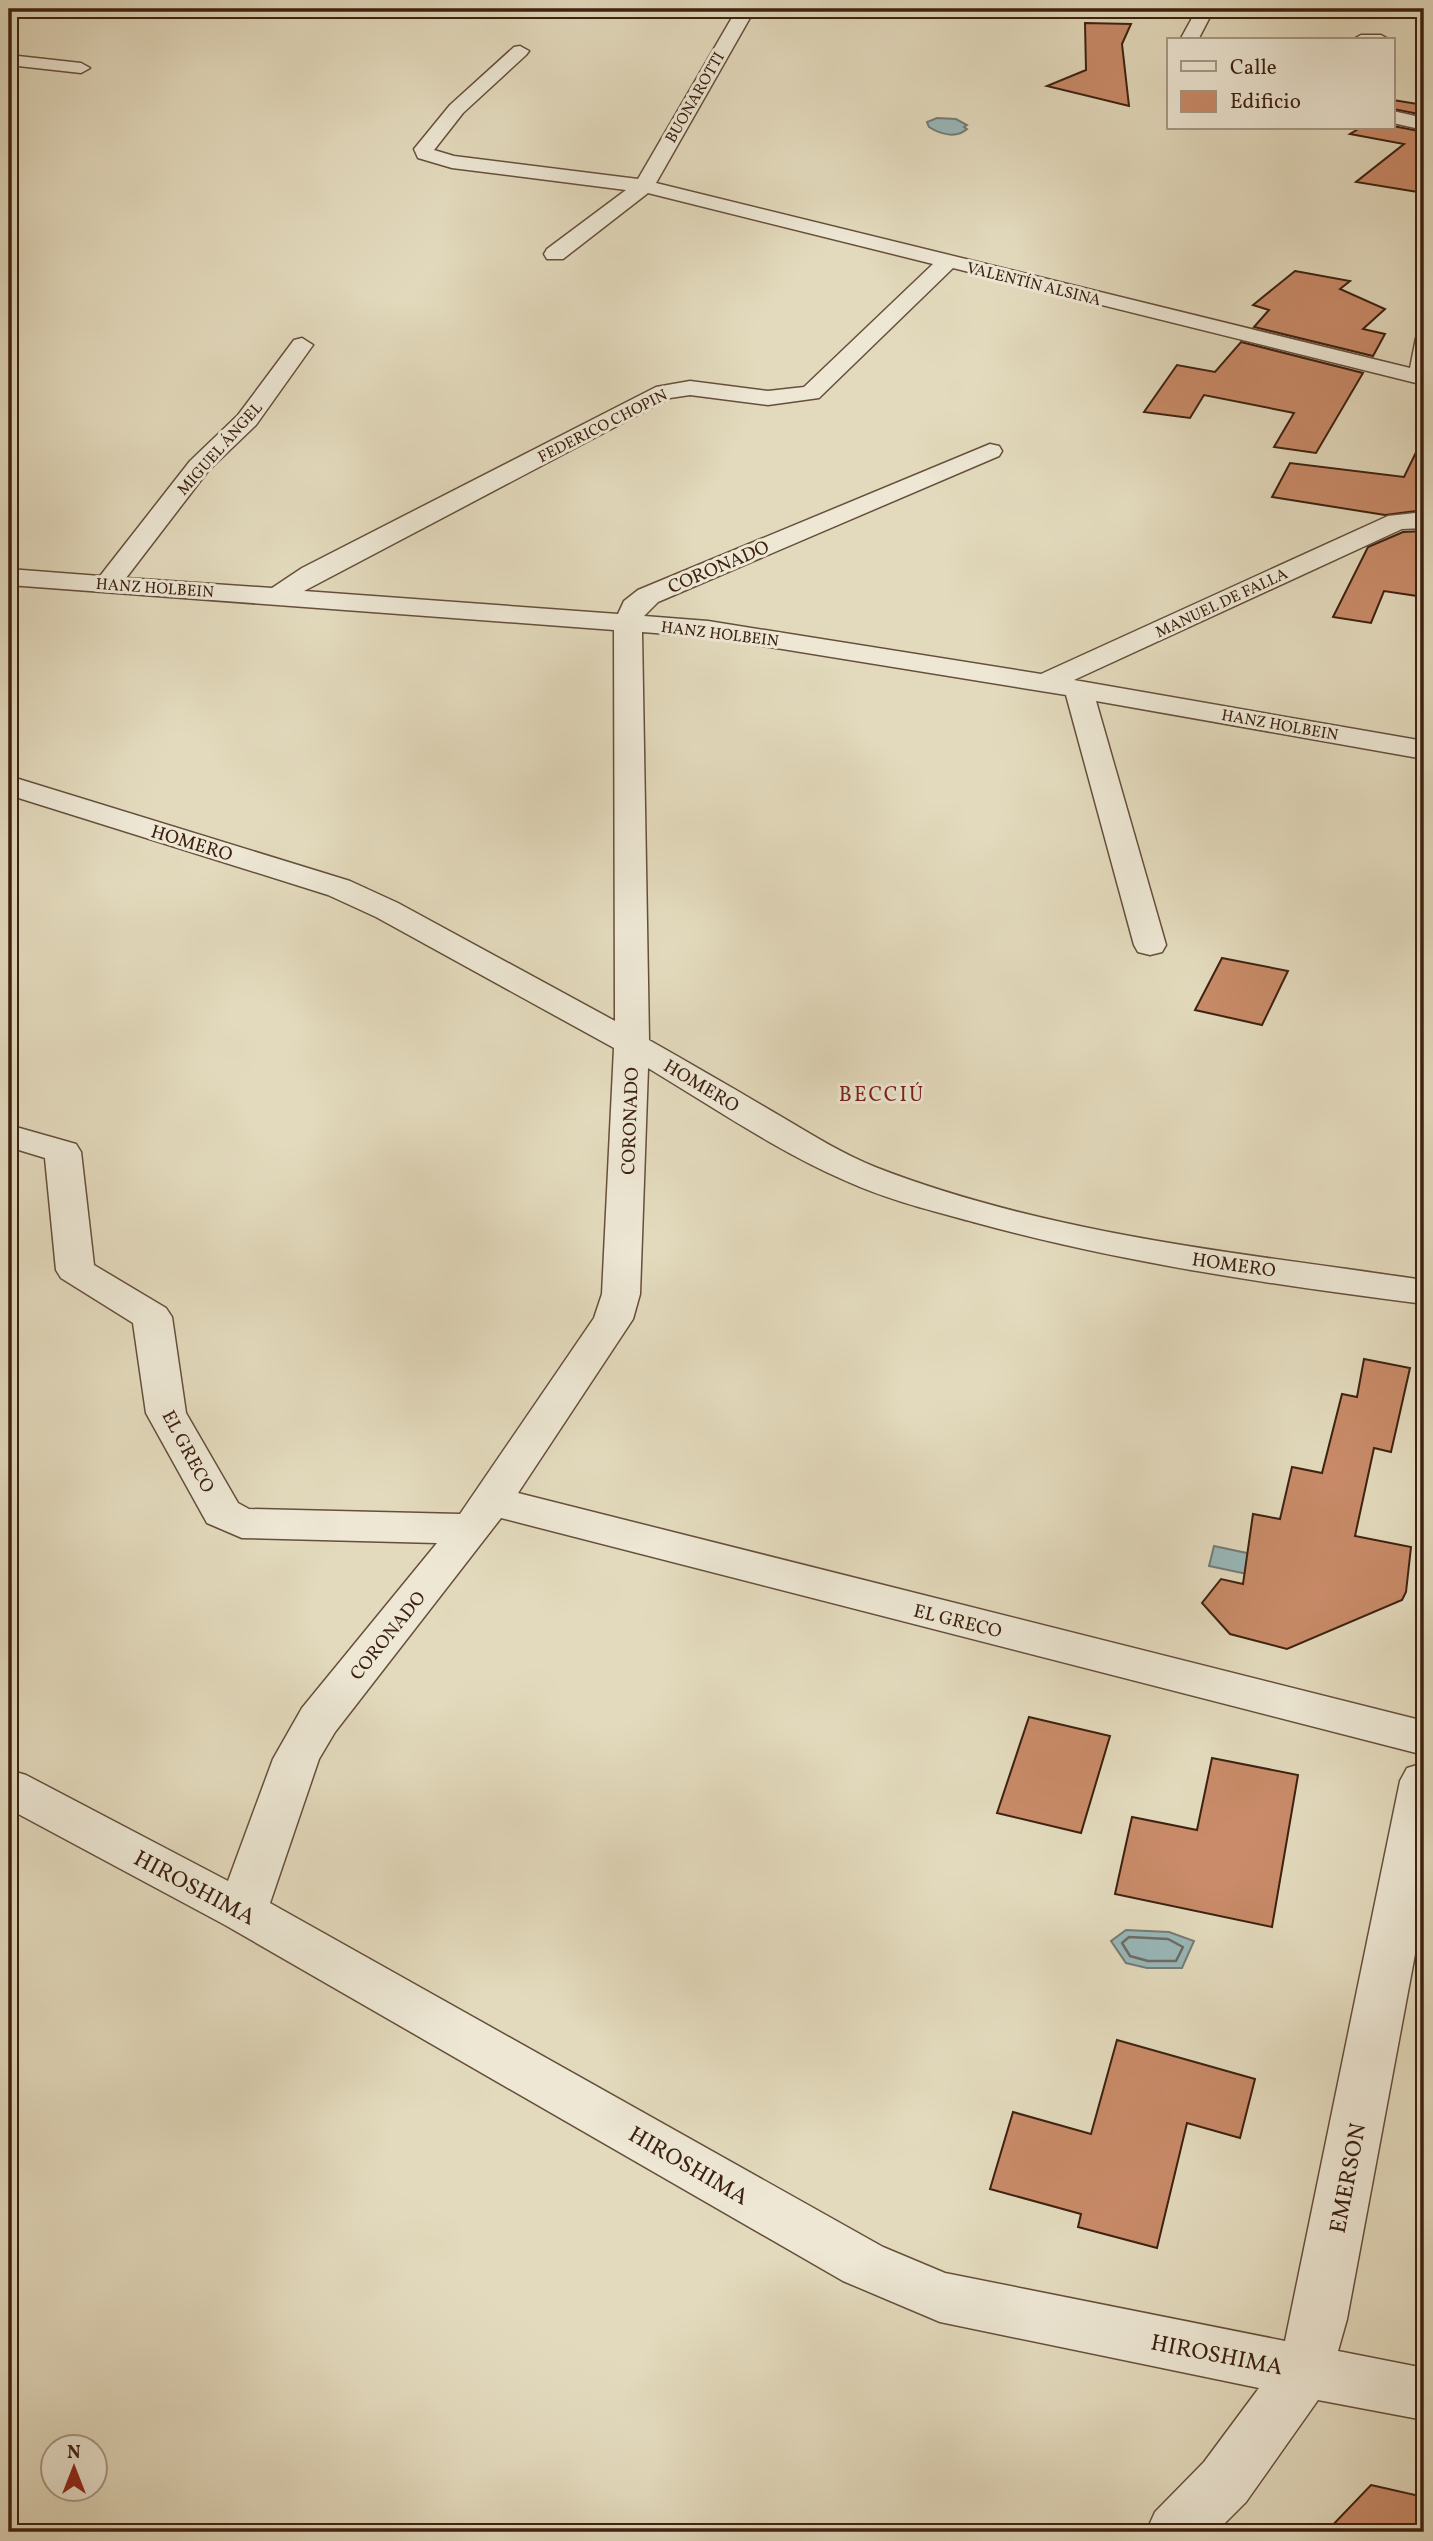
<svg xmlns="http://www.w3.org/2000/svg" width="1433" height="2541" font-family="Vollkorn,serif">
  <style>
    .water { fill: #99b8ba; stroke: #747c76; stroke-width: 2 }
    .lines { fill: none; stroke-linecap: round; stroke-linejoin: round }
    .shore { stroke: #6b6c65; stroke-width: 2.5 }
    .building { fill: #c98b69; stroke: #3d2110; stroke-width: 2 }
    .minor-casing { stroke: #664f3b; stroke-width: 3 }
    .minor { fill: #ede7d4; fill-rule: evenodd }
    .labels { text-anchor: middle; stroke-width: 6; stroke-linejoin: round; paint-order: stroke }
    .far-street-label { font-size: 16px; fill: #3d2110; stroke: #ede7d4 }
    .street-label { font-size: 19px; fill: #3d2110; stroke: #ede7d4 }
    .neighbourhood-label { font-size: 21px; letter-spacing: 2px; fill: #7a1f14; stroke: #ede7d4 }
    .near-street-label { font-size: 23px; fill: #3d2110; stroke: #ede7d4 }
  </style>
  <rect width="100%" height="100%" fill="#e3dabd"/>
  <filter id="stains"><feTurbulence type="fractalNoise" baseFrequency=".00286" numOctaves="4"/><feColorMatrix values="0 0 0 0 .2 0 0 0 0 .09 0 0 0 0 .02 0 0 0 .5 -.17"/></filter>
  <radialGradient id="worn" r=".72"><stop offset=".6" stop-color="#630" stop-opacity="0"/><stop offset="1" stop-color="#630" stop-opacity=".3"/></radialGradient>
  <g class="water">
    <path d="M 937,118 L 956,119 L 967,125 L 964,127 L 967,129 C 956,139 940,134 929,127 L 927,122 Z"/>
    <polygon points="1214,1546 1275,1559 1271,1579 1209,1566"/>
    <polygon points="1126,1930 1169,1932 1194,1941 1182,1968 1147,1968 1126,1963 1111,1941"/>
  </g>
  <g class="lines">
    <polygon class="shore" points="1129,1937 1168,1939 1183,1947 1176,1961 1148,1961 1130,1956 1122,1943"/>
  </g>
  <g class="building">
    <polygon points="1085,23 1131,24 1122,44 1129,106 1047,86 1086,70"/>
    <polygon points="1393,100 1424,105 1424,115 1393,109"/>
    <polygon points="1393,126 1424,132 1424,193 1356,182 1404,144 1350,134 1360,128"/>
    <polygon points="1295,271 1350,281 1340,289 1385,309 1363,329 1385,334 1373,356 1254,327 1269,310 1253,305"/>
    <polygon points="1241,342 1363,373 1316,453 1274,447 1294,413 1204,395 1190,418 1144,412 1177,365 1215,372"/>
    <polygon points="1424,436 1424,510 1385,515 1272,497 1290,463 1404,477"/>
    <polygon points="1424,531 1424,597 1384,591 1371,623 1333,617 1368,547 1403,532"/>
    <polygon points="1222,958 1288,971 1262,1025 1195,1010"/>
    <polygon points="1364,1359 1410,1368 1391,1452 1374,1448 1355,1536 1411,1547 1406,1592 1402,1600 1287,1649 1230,1634 1202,1603 1221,1579 1243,1584 1253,1514 1280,1519 1292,1467 1322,1473 1342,1394 1357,1397"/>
    <polygon points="1029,1717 1110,1736 1081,1833 997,1813"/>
    <polygon points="1212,1758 1298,1775 1272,1927 1115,1894 1132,1817 1197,1830"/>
    <polygon points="1117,2040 1255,2079 1240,2138 1187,2123 1157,2248 1078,2227 1081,2214 990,2189 1013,2112 1091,2134"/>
    <polygon points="1371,2485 1424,2497 1424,2532 1326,2532"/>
  </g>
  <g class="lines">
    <g class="minor-casing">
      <g id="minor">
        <path d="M 737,9 L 755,9 L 656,183 L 1410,368 L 1416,338 L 1424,336 L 1424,385 L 953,268 L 819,398 L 768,405 L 690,395 L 670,398 L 304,591 L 618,614 L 624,601 L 638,590 L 990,444 L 999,446 L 1002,451 L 999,456 L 658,602 L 644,616 L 708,621 L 1041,674 L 1388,516 L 1424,512 L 1424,528 L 1402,529 L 1074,680 L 1424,741 L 1424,759 L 1096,701 L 1166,945 L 1162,952 L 1150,955 L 1138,952 L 1134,945 L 1066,695 L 708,637 L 642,632 L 649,1040 C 693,1065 738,1091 782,1117 C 812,1135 843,1154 875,1167 C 1050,1235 1240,1253 1424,1280 L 1424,1304 C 1274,1285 1123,1263 977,1223 C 933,1211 888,1200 846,1181 C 777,1151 713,1107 648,1068 L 640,1294 L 633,1319 L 518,1493 L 1424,1721 L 1424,1755 L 501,1518 L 335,1732 L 319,1759 L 270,1903 L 883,2247 L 945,2273 L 1285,2341 L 1400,1781 L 1407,1768 L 1424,1763 L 1424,1906 L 1347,2319 L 1338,2351 L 1424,2368 L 1424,2420 L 1318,2400 L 1246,2502 L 1216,2532 L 1146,2532 L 1155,2512 L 1204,2462 L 1259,2388 L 940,2322 L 843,2281 L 225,1925 L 9,1809 L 9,1770 L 26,1775 L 228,1881 L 273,1759 L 302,1708 L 437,1543 L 242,1538 L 207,1523 L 146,1413 L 133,1323 L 61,1278 L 56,1270 L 45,1158 L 9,1147 L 9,1125 L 76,1144 L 81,1152 L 94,1265 L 166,1308 L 172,1317 L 186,1413 L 238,1503 L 249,1509 L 460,1514 L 594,1318 L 602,1294 L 614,1048 L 376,917 L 328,895 L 9,795 L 9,776 L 350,881 L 398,903 L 615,1021 L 614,630 L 9,585 L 9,569 L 100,576 L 190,461 L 238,415 L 294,340 L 302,338 L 313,345 L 256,425 L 208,471 L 126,578 L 272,588 L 302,568 L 656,387 L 690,381 L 768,391 L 804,387 L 933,264 L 648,193 L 563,259 L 547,259 L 544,254 L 547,249 L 626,190 L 452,168 L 418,158 L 414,149 L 450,105 L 514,47 L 520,46 L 529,51 L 526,55 L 463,113 L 434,150 L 454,156 L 638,179 Z"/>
        <polygon points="1197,9 1214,9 1198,40 1180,40"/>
        <polygon points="1361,35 1381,35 1390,40 1352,40"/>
        <polygon points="9,55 81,63 90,68 81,73 9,65"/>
        <polygon points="1393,111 1424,118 1424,130 1393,123"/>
      </g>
    </g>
    <use href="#minor" class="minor"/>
  </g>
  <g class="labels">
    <g class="far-street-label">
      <text transform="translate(694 97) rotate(-60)" y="6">BUONAROTTI</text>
      <text transform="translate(1034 283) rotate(14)" y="6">VALENTÍN ALSINA</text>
      <text transform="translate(602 425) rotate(-27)" y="6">FEDERICO CHOPIN</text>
      <text transform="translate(219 448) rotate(-48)" y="6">MIGUEL ÁNGEL</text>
      <text transform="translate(155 587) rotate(4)" y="6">HANZ HOLBEIN</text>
      <text transform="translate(1221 602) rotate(-25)" y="6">MANUEL DE FALLA</text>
      <text transform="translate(720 633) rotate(7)" y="6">HANZ HOLBEIN</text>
      <text transform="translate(1280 724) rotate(10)" y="6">HANZ HOLBEIN</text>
    </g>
    <g class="street-label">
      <text transform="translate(718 566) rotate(-23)" y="7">CORONADO</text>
      <text transform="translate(192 842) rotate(17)" y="7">HOMERO</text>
      <text transform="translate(702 1085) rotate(31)" y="7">HOMERO</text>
      <text transform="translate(629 1121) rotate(-88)" y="7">CORONADO</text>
      <text transform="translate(1234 1264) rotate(8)" y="7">HOMERO</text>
      <text transform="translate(189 1451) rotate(62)" y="7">EL GRECO</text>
      <text transform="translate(958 1620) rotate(14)" y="7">EL GRECO</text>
      <text transform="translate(387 1635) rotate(-51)" y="7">CORONADO</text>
    </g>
    <g class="neighbourhood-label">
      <text x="882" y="1101">BECCIÚ</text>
    </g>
    <g class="near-street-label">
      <text transform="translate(195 1887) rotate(28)" y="8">HIROSHIMA</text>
      <text transform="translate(689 2165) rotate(30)" y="8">HIROSHIMA</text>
      <text transform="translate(1347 2178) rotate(-79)" y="8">EMERSON</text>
      <text transform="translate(1217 2354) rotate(11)" y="8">HIROSHIMA</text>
    </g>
  </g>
  <rect width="1433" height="2541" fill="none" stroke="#e3dabd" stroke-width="35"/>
  <rect x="10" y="10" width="1412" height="2520" fill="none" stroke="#3d2110" stroke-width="3.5"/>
  <rect x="18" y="18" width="1398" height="2506" fill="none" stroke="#3d2110" stroke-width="2"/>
  <rect x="1167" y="38" width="228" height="91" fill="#ede7d4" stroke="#a79886" stroke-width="2"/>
  <rect x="1181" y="61" width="35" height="10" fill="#ede7d4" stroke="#a79886" stroke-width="2"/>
  <text x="1230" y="74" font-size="21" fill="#3d2110">Calle</text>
  <rect x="1181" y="91" width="35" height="21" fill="#c98b69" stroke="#a79886" stroke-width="2"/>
  <text x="1230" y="108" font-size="21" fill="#3d2110">Edificio</text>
  <g transform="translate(74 2468)"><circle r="33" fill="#ede7d4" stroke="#a79886" stroke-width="2"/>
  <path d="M0-5L12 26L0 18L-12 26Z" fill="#8f2418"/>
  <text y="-10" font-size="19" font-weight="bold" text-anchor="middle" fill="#3d2110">N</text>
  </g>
  <rect width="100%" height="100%" filter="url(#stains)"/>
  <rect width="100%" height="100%" fill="url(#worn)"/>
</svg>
